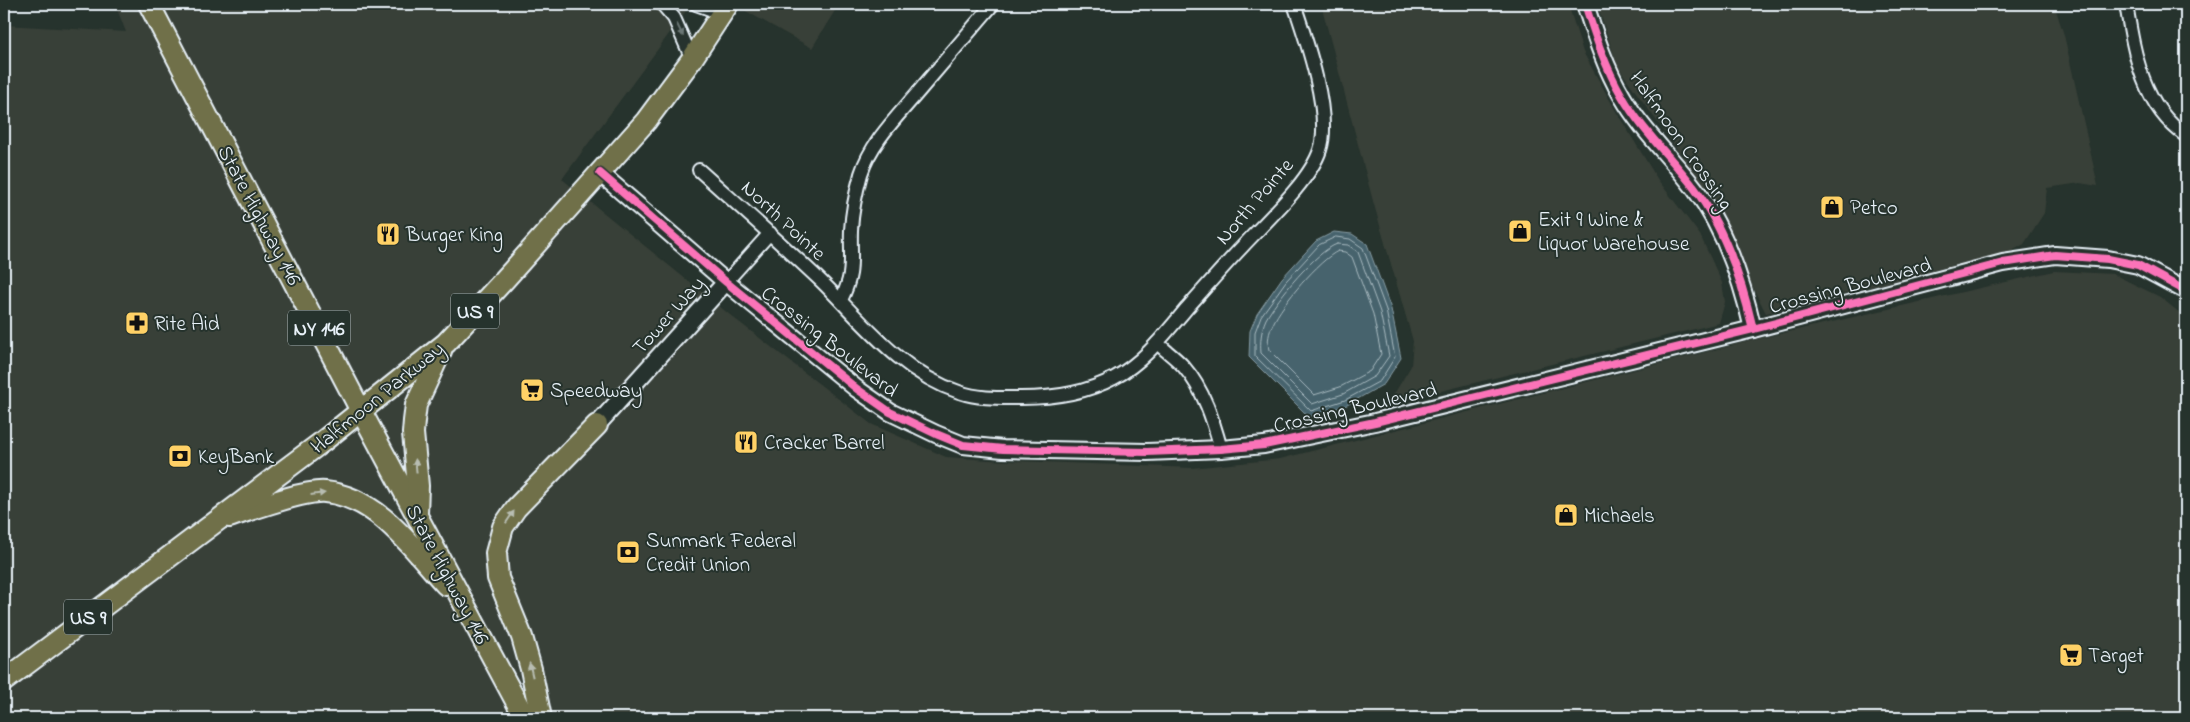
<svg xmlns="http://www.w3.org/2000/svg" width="2190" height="722" font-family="'Indie Flower',sans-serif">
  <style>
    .built { fill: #394038 }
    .water { fill: #47646d; stroke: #879ca5 }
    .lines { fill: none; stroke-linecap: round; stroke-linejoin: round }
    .shore { stroke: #a8b9c0; stroke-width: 1 }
    .minor-casing { stroke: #e8f1f8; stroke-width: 16 }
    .tertiary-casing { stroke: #e8f1f8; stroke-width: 20 }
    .primary-casing { stroke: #e8f1f8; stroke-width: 24 }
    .minor { stroke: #26332d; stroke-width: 12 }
    .tertiary { stroke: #26332d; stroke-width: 16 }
    .primary { stroke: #6f704a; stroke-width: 20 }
    .cycleway-casing { stroke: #26332d; stroke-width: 11 }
    .cycleway { stroke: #fb73b8; stroke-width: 8 }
    .oneway { fill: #6a7674 }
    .oneway2 { fill: #b8bdb2 }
    .labels { text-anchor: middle; stroke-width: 4; stroke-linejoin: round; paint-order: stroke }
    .shield { fill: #26332d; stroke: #aeb8bb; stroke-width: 1 }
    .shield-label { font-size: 20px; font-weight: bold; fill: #e8f1f8 }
    .street-label { font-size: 21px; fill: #e8f1f8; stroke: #26332d }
    .poi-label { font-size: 21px; fill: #e8f1f8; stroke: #26332d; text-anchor: start }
  </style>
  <rect width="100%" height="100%" fill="#26332d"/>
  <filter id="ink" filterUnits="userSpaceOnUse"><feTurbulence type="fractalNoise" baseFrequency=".02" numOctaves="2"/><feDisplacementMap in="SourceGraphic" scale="10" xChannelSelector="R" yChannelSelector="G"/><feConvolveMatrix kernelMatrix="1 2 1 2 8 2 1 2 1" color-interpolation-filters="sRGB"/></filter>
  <g filter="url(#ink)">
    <g class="built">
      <polygon points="115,4 691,4 562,179 735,319 871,424 946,457 988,460 1192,468 1280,459 1766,337 2054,271 2113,274 2160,297 2186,318 2186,718 4,718 4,25 126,32"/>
      <polygon points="733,4 839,4 812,48"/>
      <polygon points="1321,4 1568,4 1583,52 1617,113 1658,180 1700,235 1722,283 1725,302 1719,323 1388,404 1411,366 1413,341 1373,201"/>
      <polygon points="1597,4 2054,4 2064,35 2098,186 2080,183 2047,188 2044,213 2024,244 2012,251 1766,313 1692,170 1618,67"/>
    </g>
    <polygon class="water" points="1334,232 1352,234 1367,244 1391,309 1401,358 1384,384 1347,405 1309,417 1249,357 1250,331 1257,314 1282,278 1316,241"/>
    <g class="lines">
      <g class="shore">
        <polygon points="1336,237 1350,239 1363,248 1386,310 1395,357 1380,381 1345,400 1311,411 1255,356 1255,332 1261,316 1286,281 1319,245"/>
        <path d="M 1337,244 L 1348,245 L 1358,252 L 1380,312 L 1389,356 L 1375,376 L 1343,394 L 1312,404 L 1261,353 C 1260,342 1261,330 1266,319 C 1278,298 1315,252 1337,244 Z"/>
        <path d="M 1338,251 L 1345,252 L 1352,257 L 1373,314 L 1381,354 L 1370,371 L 1340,387 L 1314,395 L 1269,350 C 1267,341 1269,332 1273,324 C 1282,304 1319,260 1338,251 Z"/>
      </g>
      <g class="minor-casing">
        <g id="minor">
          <polyline points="662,4 674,18 692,59"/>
          <polyline points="696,4 721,13"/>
          <path d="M 2126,4 C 2134,52 2142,106 2186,136"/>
          <path d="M 699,170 C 740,207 781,243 821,281 C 862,321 901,373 959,392 C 979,399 1000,398 1021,398 C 1053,398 1086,393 1114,378 C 1144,362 1165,334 1187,308 C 1205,288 1223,267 1242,247 C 1265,222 1310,181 1320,150 C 1332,114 1306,39 1294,4"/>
          <polyline points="726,282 770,233"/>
          <path d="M 841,300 C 855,272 850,260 851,230 C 852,212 856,192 861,174 C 871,142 898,116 919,91 C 944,62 968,33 993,4"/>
          <path d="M 1157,343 C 1166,351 1176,358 1184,367 C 1204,390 1213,420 1221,449"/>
        </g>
      </g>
      <g class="tertiary-casing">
        <g id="tertiary">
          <path d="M 1585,4 C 1595,35 1605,67 1622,96 C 1642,131 1671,157 1695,189 C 1725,229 1742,281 1753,329"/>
          <polyline points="600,173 726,282 857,389 890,412 936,434 963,445 1003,449 1147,452 1221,449 1264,445 1375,422 1753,329 2003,263 2055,255 2108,259 2138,265 2186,291"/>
          <polyline points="597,425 726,282"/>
        </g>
      </g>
      <g class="primary-casing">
        <g id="primary">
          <polyline points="149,4 361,411 525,718"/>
          <polyline points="417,514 418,486 413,433 414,421 416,405 441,351"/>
          <path d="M 229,517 C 251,510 304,490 325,492 C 378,497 413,549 446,585"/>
          <polyline points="4,681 322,442 446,343 505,279 646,121 692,59 728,4"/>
          <polyline points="541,718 531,669 522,637 498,578 496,553 503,527 516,508 597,425"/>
        </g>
      </g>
      <use href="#minor" class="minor"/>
      <use href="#tertiary" class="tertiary"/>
      <use href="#primary" class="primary"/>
      <g class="cycleway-casing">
        <g id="cycleway">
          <path d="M 1585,4 C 1595,35 1605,67 1622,96 C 1642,131 1671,157 1695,189 C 1725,229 1742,281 1753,329"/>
          <polyline points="600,173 726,282 857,389 890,412 936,434 963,445 1003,449 1147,452 1221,449 1264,445 1375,422 1753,329 2003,263 2055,255 2108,259 2138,265 2186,291"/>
        </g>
      </g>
      <use href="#cycleway" class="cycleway"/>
    </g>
    <defs><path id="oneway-solid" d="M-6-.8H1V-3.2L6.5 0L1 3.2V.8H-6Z" transform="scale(1.25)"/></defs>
    <use class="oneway" href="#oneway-solid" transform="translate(680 30) rotate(63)"/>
    <g class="oneway2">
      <use href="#oneway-solid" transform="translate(416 466) rotate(-95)"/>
      <use href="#oneway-solid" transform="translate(318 494) rotate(-7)"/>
      <use href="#oneway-solid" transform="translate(510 517) rotate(-56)"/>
      <use href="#oneway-solid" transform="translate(531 670) rotate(-103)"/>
    </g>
  </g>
  <defs>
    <g id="shop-square" transform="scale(1.25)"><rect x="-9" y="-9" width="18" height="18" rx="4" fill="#ffd166" stroke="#26332d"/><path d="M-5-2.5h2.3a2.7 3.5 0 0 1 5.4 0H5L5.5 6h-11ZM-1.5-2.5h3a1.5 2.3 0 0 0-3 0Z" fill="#111"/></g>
    <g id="restaurant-square" transform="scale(1.25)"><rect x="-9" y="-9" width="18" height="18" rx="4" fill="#ffd166" stroke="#26332d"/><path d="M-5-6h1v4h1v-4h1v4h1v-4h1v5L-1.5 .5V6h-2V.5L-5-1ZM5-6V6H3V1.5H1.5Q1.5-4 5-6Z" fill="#111"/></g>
    <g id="pharmacy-square" transform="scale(1.25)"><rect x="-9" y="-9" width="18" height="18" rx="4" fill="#ffd166" stroke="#26332d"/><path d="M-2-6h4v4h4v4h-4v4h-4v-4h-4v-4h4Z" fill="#111"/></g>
    <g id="supermarket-square" transform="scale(1.25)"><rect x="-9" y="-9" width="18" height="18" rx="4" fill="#ffd166" stroke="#26332d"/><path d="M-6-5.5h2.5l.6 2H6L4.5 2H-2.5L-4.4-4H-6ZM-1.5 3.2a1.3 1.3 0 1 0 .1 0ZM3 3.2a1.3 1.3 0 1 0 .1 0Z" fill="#111"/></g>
    <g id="bank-square" transform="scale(1.25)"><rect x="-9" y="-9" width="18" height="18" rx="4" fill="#ffd166" stroke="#26332d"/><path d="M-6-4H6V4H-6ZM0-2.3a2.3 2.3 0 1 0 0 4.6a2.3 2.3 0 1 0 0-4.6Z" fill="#111"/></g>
  </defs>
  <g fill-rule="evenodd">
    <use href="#shop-square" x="1832" y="207"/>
    <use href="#shop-square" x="1520" y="231"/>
    <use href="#restaurant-square" x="388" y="234"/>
    <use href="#pharmacy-square" x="137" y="323"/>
    <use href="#supermarket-square" x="532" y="390"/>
    <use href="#restaurant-square" x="746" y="442"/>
    <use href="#bank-square" x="180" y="456"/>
    <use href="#shop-square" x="1566" y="515"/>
    <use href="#bank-square" x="628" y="552"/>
    <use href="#supermarket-square" x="2071" y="655"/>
  </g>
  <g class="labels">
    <g class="shield">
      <rect x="451" y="293.5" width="48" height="35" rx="4"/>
      <rect x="288" y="310.5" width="62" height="35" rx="4"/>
      <rect x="64" y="599.5" width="48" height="35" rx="4"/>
    </g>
    <g class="shield-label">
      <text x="475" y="318">US 9</text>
      <text x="319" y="335">NY 146</text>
      <text x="88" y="624">US 9</text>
    </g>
    <g class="street-label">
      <text transform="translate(1682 140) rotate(55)" y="7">Halfmoon Crossing</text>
      <text transform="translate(1254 201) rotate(-49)" y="7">North Pointe</text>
      <text transform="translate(260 215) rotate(62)" y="7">State Highway 146</text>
      <text transform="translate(784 220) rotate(43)" y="7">North Pointe</text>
      <text transform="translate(1850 285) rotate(-15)" y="7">Crossing Boulevard</text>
      <text transform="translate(668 315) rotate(-48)" y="7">Tower Way</text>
      <text transform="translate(830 341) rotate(38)" y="7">Crossing Boulevard</text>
      <text transform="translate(377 397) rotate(-39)" y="7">Halfmoon Parkway</text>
      <text transform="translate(1355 407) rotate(-13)" y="7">Crossing Boulevard</text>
      <text transform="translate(448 574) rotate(62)" y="7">State Highway 146</text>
    </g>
    <g class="poi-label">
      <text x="1850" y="214">Petco</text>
      <text x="1538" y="226">Exit 9 Wine &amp;<tspan x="1538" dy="24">Liquor Warehouse</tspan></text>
      <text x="406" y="241">Burger King</text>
      <text x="154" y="330">Rite Aid</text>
      <text x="550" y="397">Speedway</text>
      <text x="764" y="449">Cracker Barrel</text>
      <text x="198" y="463">KeyBank</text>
      <text x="1584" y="522">Michaels</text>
      <text x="646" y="547">Sunmark Federal<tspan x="646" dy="24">Credit Union</tspan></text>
      <text x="2088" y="662">Target</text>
    </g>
  </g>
  <rect width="2190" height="722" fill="none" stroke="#26332d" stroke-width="20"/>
  <rect x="10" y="10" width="2170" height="702" fill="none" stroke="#e8f1f8" stroke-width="2" filter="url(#ink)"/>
</svg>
